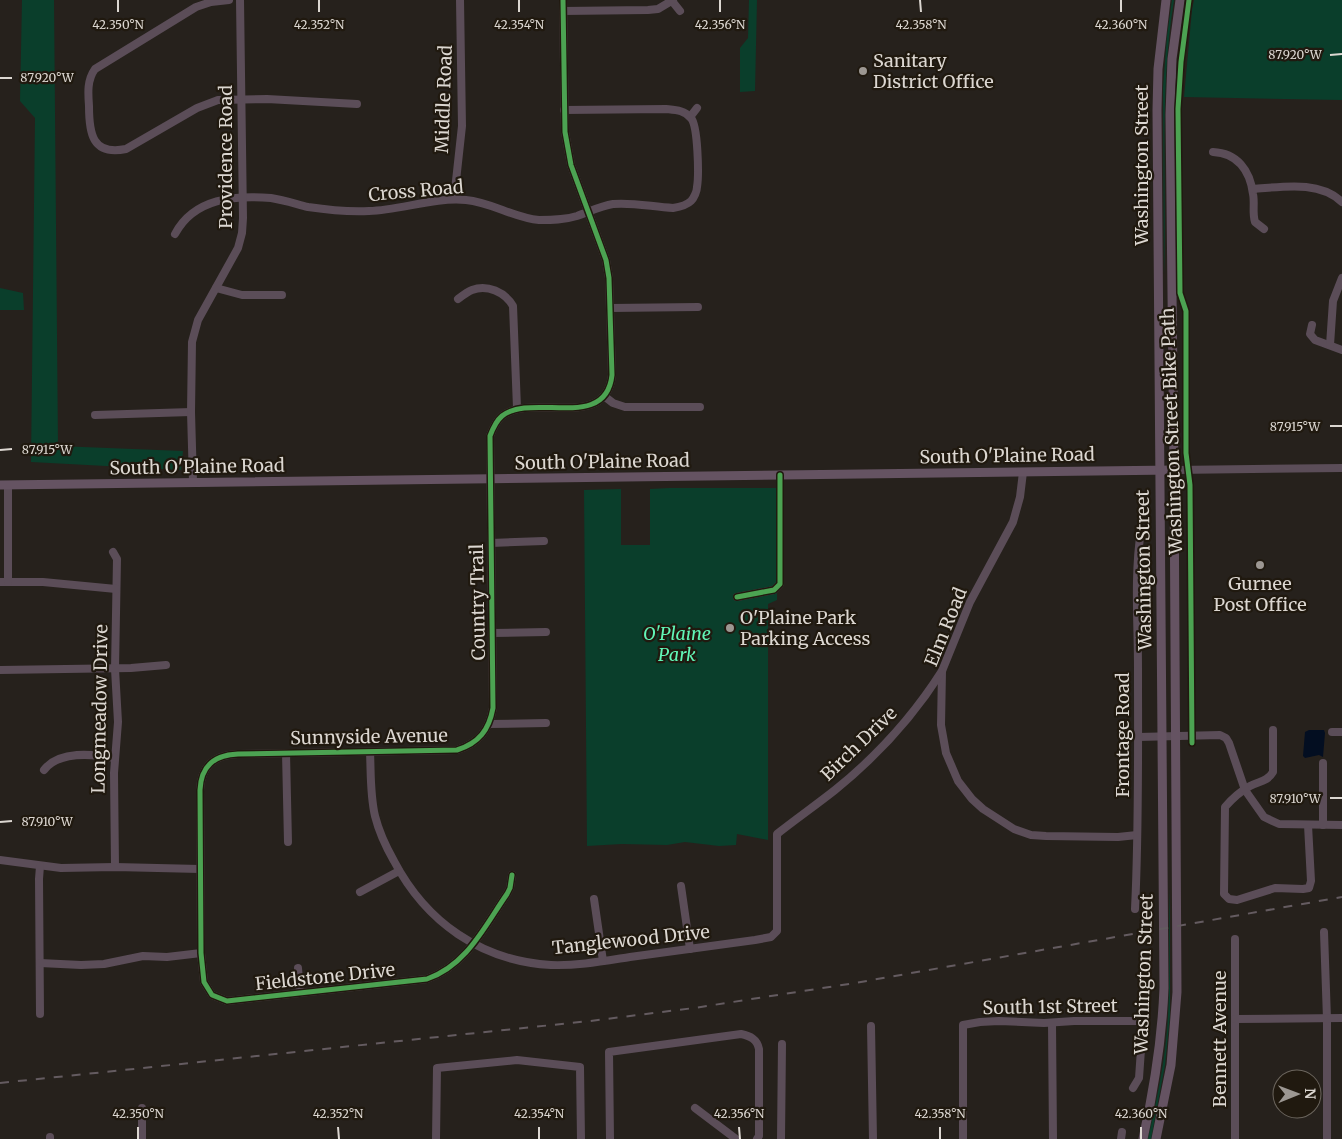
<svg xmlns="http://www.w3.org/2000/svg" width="1342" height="1139" font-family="Merriweather,serif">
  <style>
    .green { fill: #0a3e2b }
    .water { fill: #030e21 }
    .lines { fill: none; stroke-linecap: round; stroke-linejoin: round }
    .minor { stroke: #5b4d58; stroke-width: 8 }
    .major { stroke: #655362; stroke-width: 9 }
    .rail { stroke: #645b60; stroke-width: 2; stroke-dasharray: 9 9; stroke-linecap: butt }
    .cycleway-casing { stroke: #20190f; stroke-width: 8 }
    .cycleway { stroke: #4ca352; stroke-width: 5 }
    .ticks { fill: none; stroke: #dcd7d1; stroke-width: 2 }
    .poi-dot { fill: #9c9792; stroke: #20190f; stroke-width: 2 }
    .labels { text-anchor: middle; stroke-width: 4.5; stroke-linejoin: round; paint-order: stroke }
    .poi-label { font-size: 18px; fill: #dcd7d1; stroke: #20190f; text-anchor: start }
    .street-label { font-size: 18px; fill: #dcd7d1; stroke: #20190f }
    .park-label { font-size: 18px; font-style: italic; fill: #61f6b7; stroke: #20190f }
    .ticks-label { font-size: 12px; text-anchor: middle; fill: #dcd7d1; stroke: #20190f; stroke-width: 4.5; stroke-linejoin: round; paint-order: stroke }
  </style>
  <rect width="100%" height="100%" fill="#26211c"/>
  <g class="green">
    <polygon points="22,0 54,0 58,446 183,451 181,470 31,462 35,118 20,101"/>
    <polygon points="749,0 757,0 755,91 740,92 740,48 748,38"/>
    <path d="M 1172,0 L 1174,0 C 1159,91 1167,183 1164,275 L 1163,88 L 1167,36 Z"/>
    <polygon points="1194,0 1342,0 1342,100 1184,97 1192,10"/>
    <polygon points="0,288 23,293 24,310 0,310"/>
    <polygon points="669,488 777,488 777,600 768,604 768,840 737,834 736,845 719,846 685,842 667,845 622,844 587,846 584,490 621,489 621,545 650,545 650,489"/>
    <path d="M 1170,888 L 1170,1015 L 1165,1065 L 1151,1139 L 1148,1139 C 1156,1103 1164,1067 1167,1030 C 1171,983 1168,935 1170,888 Z"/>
  </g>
  <polygon class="water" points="1309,730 1324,730 1325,733 1323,757 1319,755 1305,758 1303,756 1305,732"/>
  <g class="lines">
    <g class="minor">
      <path d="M 229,0 L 211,2 L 196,7 L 95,69 C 87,80 88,93 89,106 C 89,133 92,156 126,149 L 197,108 L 218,100 L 267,99 L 357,104"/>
      <polyline points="672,1 680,11"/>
      <polyline points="563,11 648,10 658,9 673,0"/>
      <polyline points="690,117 697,108"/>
      <path d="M 1213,152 C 1237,153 1250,170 1253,194 C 1255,203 1252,213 1255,222 L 1264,229"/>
      <path d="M 1253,189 C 1282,187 1319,180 1342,202"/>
      <polyline points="454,199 462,126 460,0"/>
      <path d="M 175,234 C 194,198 235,195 271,198 C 284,200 296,204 308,207 C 328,210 348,212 369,211 C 401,210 434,197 466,200 C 491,202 514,218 539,220 C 552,220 564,220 577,216 C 589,212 600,206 613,204 C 632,202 653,207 673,208 C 679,207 687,205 691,201 C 694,198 697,191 697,187 C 699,175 698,126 691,118 C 684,110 676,110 666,109 L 564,110"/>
      <polyline points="216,288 242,295 282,295"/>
      <path d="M 458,299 C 462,296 467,292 472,290 C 487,284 505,292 513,306 L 517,408"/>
      <polyline points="611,308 698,307"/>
      <polyline points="1312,325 1310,334 1315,340 1342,350"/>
      <polyline points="1330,345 1333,301 1342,278"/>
      <polyline points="604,396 613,403 625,407 700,407"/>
      <polyline points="95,415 191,412"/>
      <polyline points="1174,470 1342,468"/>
      <polyline points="1023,472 1020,497 1013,522 970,602 942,671 941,725 946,753 958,781 972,799 983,809 1014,829 1031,835 1046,836 1118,837 1137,835"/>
      <polyline points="193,482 191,412 192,342 198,320 238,248 242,233 243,218 240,0"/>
      <polyline points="491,543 544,541"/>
      <polyline points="113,552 117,559 115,669 118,722 114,773 115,867"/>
      <polyline points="0,582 43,582 116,589"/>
      <polyline points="8,582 8,485"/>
      <polyline points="737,597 774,590 780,584 780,475"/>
      <polyline points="492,633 546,632"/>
      <polyline points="0,670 131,668 166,665"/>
      <polyline points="489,724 546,723"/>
      <path d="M 1273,730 L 1273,772 C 1267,782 1259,781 1250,786 C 1241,791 1231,800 1225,807 L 1224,894 L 1229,899 L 1237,900 L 1275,888 L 1303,889 L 1309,888 L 1311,881 L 1308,825"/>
      <polyline points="1332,732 1342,732"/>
      <polyline points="1138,737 1220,735 1226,738 1229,743 1245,790 1264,817 1279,824 1342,825"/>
      <path d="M 370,752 C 371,773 370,795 375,816 C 379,832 386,847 394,861 C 426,922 481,961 551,965 C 577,966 604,961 630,957 C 672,951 713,946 755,940 L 771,937 L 777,931 L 777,834 C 796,819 816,805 835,790 C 876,757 914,715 942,671"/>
      <polyline points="286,753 288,842"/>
      <path d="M 44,770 C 59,750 93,754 115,758"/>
      <polyline points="1323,825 1323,763"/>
      <polyline points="0,860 61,868 115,867 200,869"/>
      <polyline points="40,866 39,879 40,1014"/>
      <path d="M 512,875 L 510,888 L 507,894 C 484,927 467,965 427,979 L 227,1001 L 212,995 L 204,982 L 201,953 L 200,790 C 201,766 214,755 238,754 L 457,750 C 479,743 489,730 493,708 L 490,436 C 493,428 496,421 502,416 C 532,392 606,432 612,375 L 609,278 L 606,260 L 571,165 L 565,132 L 563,0"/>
      <polyline points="681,886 690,949"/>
      <polyline points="360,892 399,871"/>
      <polyline points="594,899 603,961"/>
      <path d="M 1135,909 C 1139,828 1138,748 1138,668 C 1138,623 1134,575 1141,531"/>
      <polyline points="1324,932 1327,1019 1327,1139"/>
      <polyline points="1235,939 1235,1139"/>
      <polyline points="40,963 81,965 104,964 143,956 167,957 201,953"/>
      <polyline points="298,968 300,993"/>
      <polyline points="1235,1019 1342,1018"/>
      <polyline points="1052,1023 1053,1139"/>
      <polyline points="871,1026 873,1139"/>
      <polyline points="695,1108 736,1139"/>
      <polyline points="50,1139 50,1137"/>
      <polyline points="142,1139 142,1108"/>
      <polyline points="436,1139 437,1068 517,1060 580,1067 581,1139"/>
      <path d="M 610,1139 L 609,1052 L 741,1034 C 750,1036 757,1039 759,1049 L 759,1136 L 757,1139"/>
      <polyline points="781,1139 782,1044"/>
      <polyline points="963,1139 963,1025 980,1022 999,1021 1044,1023 1074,1021 1143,1021 1139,1078 1133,1088"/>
      <polyline points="1121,1139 1122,1132"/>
    </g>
    <g class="major">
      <polyline points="0,485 1174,470"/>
      <path d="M 1143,1139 C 1154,1089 1162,1040 1164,988 L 1157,110 L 1158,69 L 1166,0"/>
      <polyline points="1156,1139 1171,1065 1177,992 1174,470 1170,115 1172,59 1180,0"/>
    </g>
    <polyline class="rail" points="0,1083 590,1021 694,1008 855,983 1342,897"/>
    <g class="cycleway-casing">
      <g id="cycleway">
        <polyline points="1189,0 1181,62 1178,109 1180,293 1186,311 1186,453 1190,485 1192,743"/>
        <polyline points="737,597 774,590 780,584 780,475"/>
        <path d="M 512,875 L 510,888 L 507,894 C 484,927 467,965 427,979 L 227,1001 L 212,995 L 204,982 L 201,953 L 200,790 C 201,766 214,755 238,754 L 457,750 C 479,743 489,730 493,708 L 490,436 C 493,428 496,421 502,416 C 532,392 606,432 612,375 L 609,278 L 606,260 L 571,165 L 565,132 L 563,0"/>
      </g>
    </g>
    <use href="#cycleway" class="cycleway"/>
  </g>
  <path class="ticks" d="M 118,0 L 118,12M 319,0 L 319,12M 519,0 L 519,12M 720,0 L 720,12M 920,0 L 921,12M 1121,0 L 1121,12M 1330,55 L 1342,54M 0,78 L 12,78M 1330,426 L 1342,426M 0,450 L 12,449M 1330,798 L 1342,798M 0,822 L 12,821M 138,1127 L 138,1139M 338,1127 L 339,1139M 539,1127 L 539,1139M 739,1127 L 740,1139M 940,1127 L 940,1139M 1141,1127 L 1141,1139"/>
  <g class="poi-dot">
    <circle cx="863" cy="71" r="5"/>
    <circle cx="1260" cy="565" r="5"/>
    <circle cx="730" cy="628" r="5"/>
  </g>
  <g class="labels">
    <g class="poi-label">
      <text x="873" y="67">Sanitary<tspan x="873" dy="21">District Office</tspan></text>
      <text x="1260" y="590" text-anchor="middle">Gurnee<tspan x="1260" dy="21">Post Office</tspan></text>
      <text x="740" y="624">O'Plaine Park<tspan x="740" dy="21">Parking Access</tspan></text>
    </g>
    <g class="street-label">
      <text transform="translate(444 99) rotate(-88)" y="6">Middle Road</text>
      <text transform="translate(226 157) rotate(-90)" y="6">Providence Road</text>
      <text transform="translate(1142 165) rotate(-90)" y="6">Washington Street</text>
      <text transform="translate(416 191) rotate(-5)" y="6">Cross Road</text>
      <text transform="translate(1172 431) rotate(-92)" y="6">Washington Street Bike Path</text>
      <text transform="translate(1007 456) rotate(-1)" y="6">South O'Plaine Road</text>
      <text transform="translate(602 462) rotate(-1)" y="6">South O'Plaine Road</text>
      <text transform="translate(197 467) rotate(-1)" y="6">South O'Plaine Road</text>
      <text transform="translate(1144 570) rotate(-91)" y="6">Washington Street</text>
      <text transform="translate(478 602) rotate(-91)" y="6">Country Trail</text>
      <text transform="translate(946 627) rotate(-68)" y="6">Elm Road</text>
      <text transform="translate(100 709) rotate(-89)" y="6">Longmeadow Drive</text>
      <text transform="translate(1123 735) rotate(-90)" y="6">Frontage Road</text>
      <text transform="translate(369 737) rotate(-1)" y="6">Sunnyside Avenue</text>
      <text transform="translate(859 744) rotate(-44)" y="6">Birch Drive</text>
      <text transform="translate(631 940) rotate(-6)" y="6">Tanglewood Drive</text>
      <text transform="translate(1144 974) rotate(-88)" y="6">Washington Street</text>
      <text transform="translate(325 977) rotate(-6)" y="6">Fieldstone Drive</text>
      <text transform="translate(1050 1007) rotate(-1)" y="6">South 1st Street</text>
      <text transform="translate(1220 1039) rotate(-90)" y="6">Bennett Avenue</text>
    </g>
    <g class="park-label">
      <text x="677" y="640">O'Plaine<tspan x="677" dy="21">Park</tspan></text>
    </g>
  </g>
  <g class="ticks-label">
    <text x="118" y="29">42.350°N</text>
    <text x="319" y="29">42.352°N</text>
    <text x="519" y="29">42.354°N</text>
    <text x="720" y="29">42.356°N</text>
    <text x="921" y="29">42.358°N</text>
    <text x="1121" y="29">42.360°N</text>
    <text x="1295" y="59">87.920°W</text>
    <text x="47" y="82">87.920°W</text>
    <text x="1295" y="431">87.915°W</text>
    <text x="47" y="454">87.915°W</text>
    <text x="1295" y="803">87.910°W</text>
    <text x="47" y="826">87.910°W</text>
    <text x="138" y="1118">42.350°N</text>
    <text x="338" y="1118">42.352°N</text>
    <text x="539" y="1118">42.354°N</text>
    <text x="739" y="1118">42.356°N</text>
    <text x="940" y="1118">42.358°N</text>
    <text x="1141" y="1118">42.360°N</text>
  </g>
  <g transform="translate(1297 1094) rotate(89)"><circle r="24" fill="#20190f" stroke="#6b655d"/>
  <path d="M0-4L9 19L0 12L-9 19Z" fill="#9c9792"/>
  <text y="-8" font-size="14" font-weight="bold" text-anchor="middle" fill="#dcd7d1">N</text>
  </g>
</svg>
